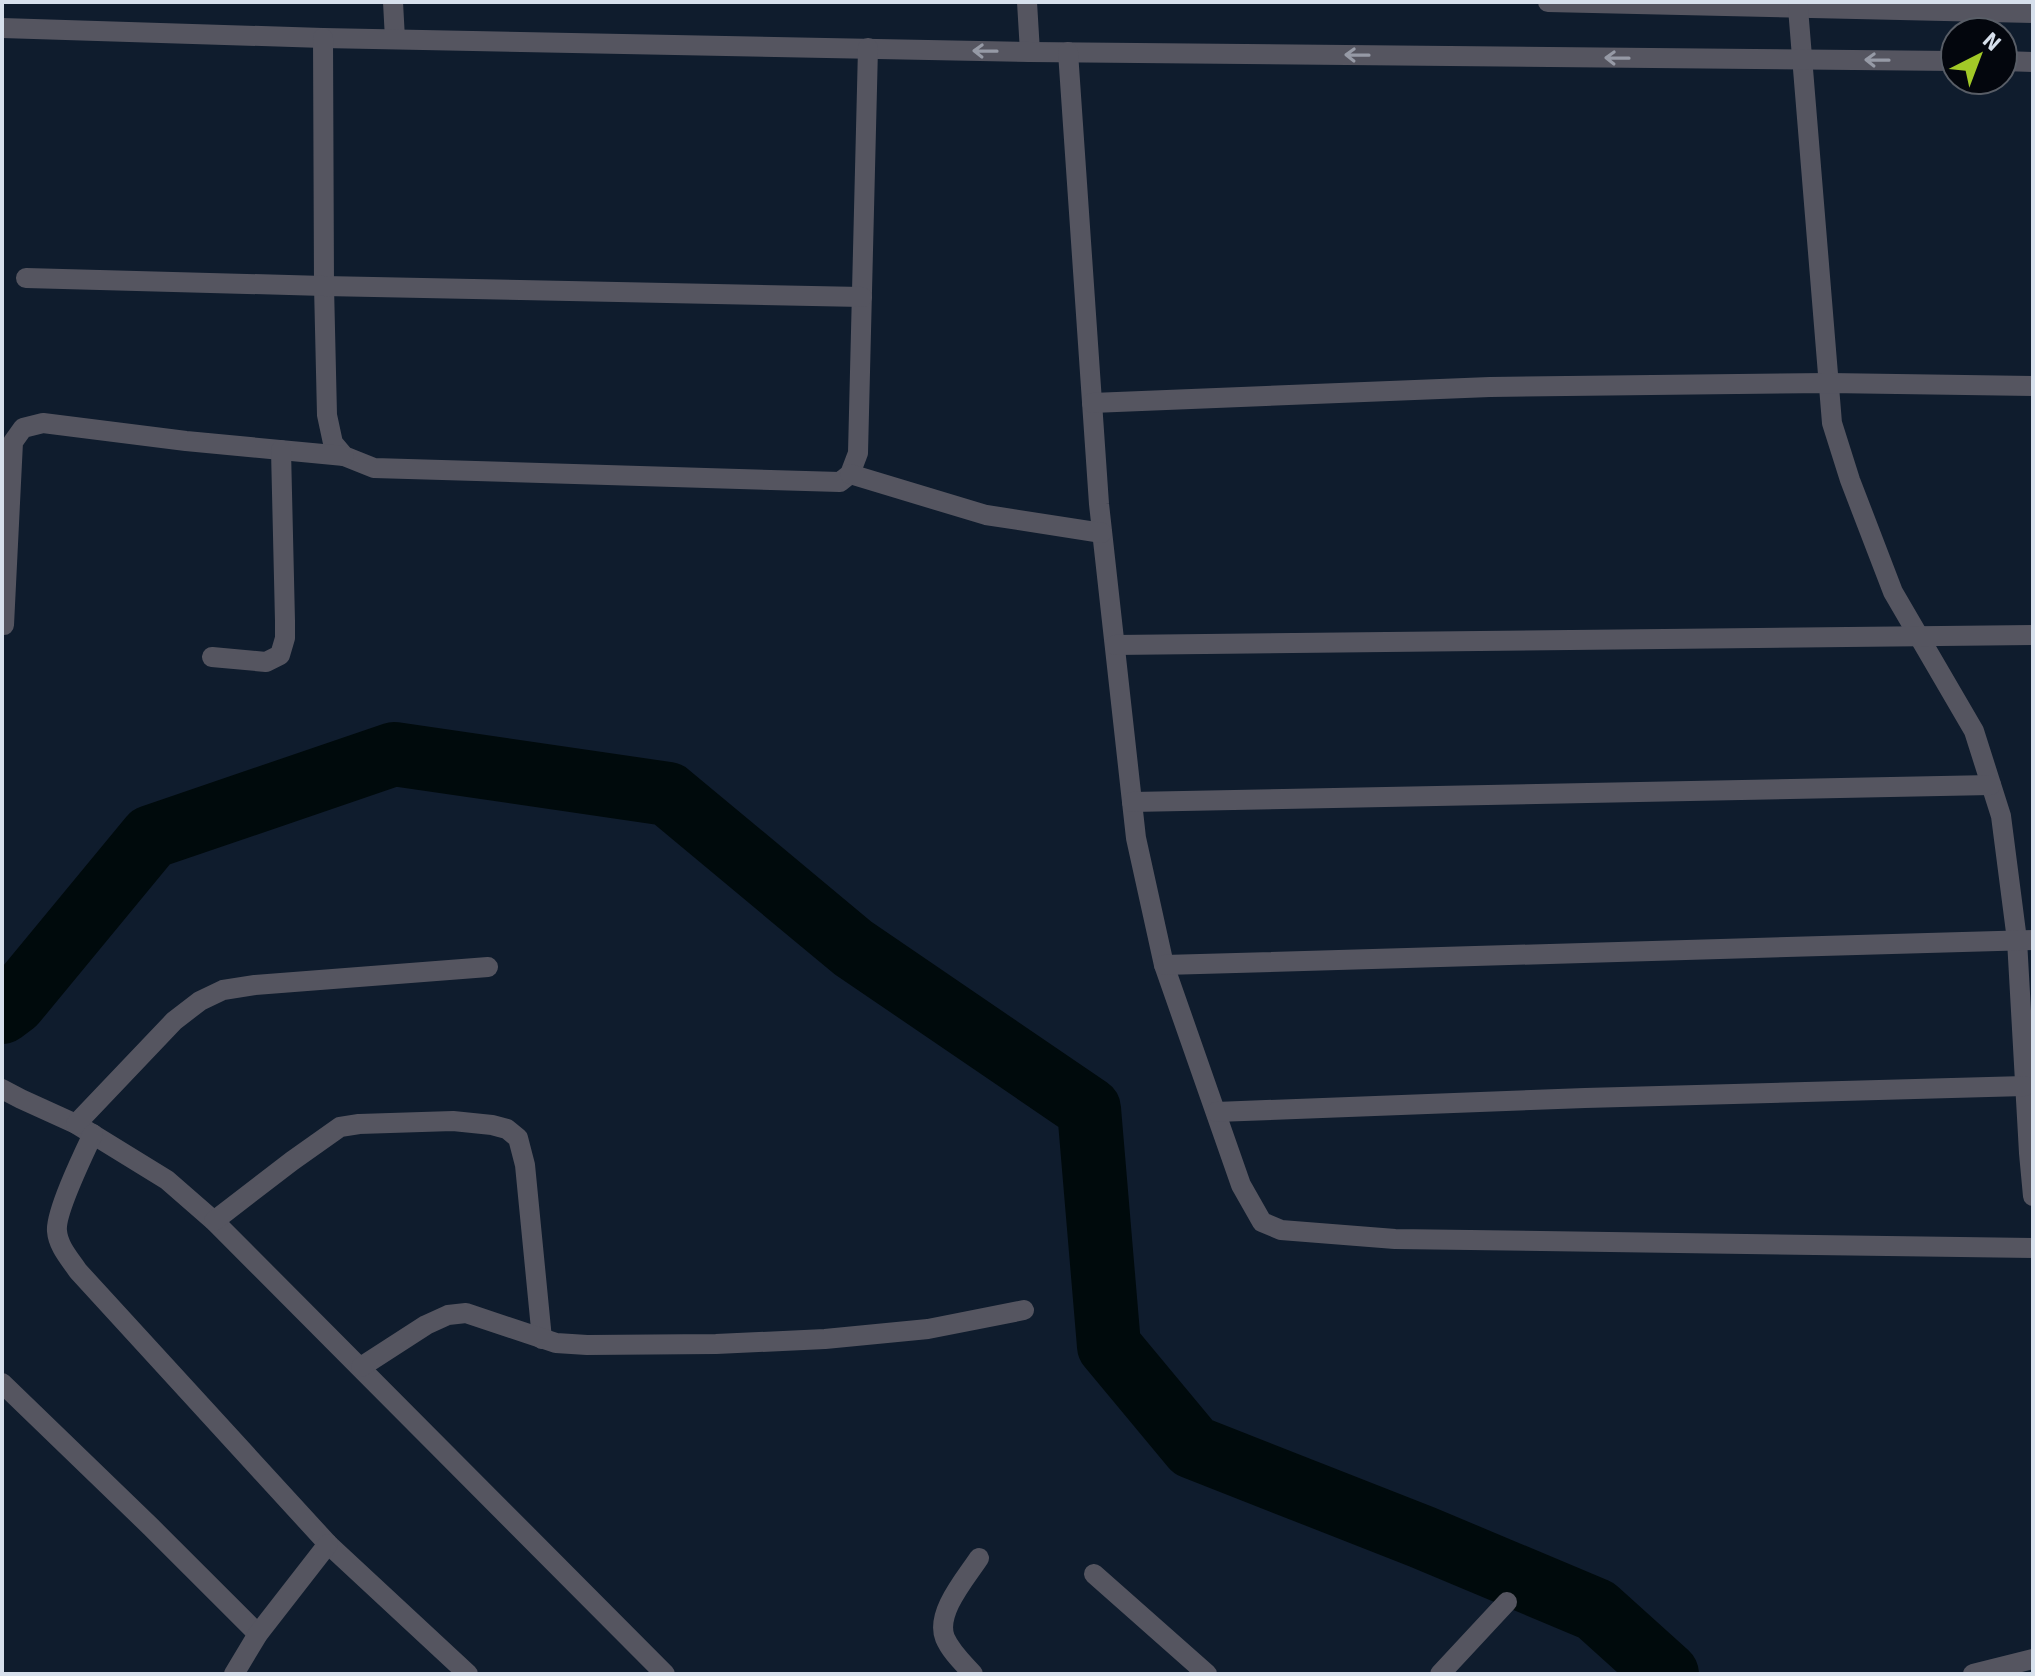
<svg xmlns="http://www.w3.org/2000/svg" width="2035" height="1676" font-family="Signika,sans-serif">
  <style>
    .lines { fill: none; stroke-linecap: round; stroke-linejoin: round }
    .river { stroke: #000a0c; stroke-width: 64 }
    .minor { stroke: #555560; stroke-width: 20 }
    .oneway { stroke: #969aa6 }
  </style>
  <rect width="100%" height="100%" fill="#0f1c2d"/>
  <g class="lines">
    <polyline class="river" points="2,1012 14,1003 151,837 394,754 668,794 853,948 1089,1109 1109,1346 1193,1447 1422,1537 1596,1610 1667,1674"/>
    <g class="minor">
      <polyline points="393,2 395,39"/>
      <polyline points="1027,2 1030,52"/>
      <polyline points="1548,2 2033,13"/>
      <polyline points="1798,8 1832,423 1850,480 1893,592 1974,731 2001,816 2017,940 2029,1153 2033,1196"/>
      <polyline points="2,28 323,38 1030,52 1955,61"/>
      <polyline points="323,38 324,286 327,415 333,443 344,456 374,468 840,482 850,474 858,453 868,48"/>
      <polyline points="1068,52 1099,504 1136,838 1164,965 1241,1185 1262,1222 1281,1230 1395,1239 2033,1248"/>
      <polyline points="2003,61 2033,62"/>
      <polyline points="26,278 324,286 862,297"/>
      <polyline points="1092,403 1490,387 1829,383 2033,386"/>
      <polyline points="850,474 986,515 1102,533"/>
      <polyline points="4,625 13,442 23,428 43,423 186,441 344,456"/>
      <polyline points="1115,645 2033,635"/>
      <polyline points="212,657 266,662 280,655 285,638 285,621 281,450"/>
      <polyline points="1132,802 1991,785"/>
      <polyline points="1164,965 2033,940"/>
      <polyline points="2,1089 21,1099 76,1124 167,1180 214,1221 665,1674"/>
      <polyline points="1216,1112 1585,1098 2025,1086"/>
      <polyline points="76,1124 174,1021 200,1001 223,990 255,985 488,967"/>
      <path d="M 93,1134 C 84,1153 55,1213 57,1231 C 58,1246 70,1259 78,1271 L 328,1544 L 468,1674"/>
      <polyline points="214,1221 292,1161 340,1127 359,1124 453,1121 492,1125 507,1129 518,1138 525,1165 542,1339"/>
      <polyline points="361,1367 426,1325 448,1315 466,1313 556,1343 587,1345 716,1344 825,1339 928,1329 1024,1310"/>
      <polyline points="2,1383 151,1527 258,1634"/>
      <polyline points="1094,1574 1207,1674"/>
      <polyline points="234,1674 258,1634 328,1544"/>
      <path d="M 973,1674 C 963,1663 951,1652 945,1638 C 935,1613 966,1578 979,1558"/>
      <polyline points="1440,1674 1507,1602"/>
      <polyline points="1973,1674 2033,1659"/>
    </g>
  </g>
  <defs><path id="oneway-shaft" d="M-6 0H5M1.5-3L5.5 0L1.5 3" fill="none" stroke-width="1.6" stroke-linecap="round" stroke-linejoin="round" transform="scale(2)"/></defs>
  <g class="oneway">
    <use href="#oneway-shaft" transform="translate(985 51) rotate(-179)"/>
    <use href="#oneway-shaft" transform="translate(1357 55) rotate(-179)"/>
    <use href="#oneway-shaft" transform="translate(1617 58) rotate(-179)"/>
    <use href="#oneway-shaft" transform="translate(1877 60) rotate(-179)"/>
  </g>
  <rect width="2035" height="1676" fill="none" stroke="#d7e0ec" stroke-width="8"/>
  <g transform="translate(1979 56) rotate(42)"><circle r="38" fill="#03060d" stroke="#585d66" stroke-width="2"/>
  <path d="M0-6L14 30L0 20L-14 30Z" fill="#a2c927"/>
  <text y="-12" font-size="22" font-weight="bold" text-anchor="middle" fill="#d7e0ec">N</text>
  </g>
</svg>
